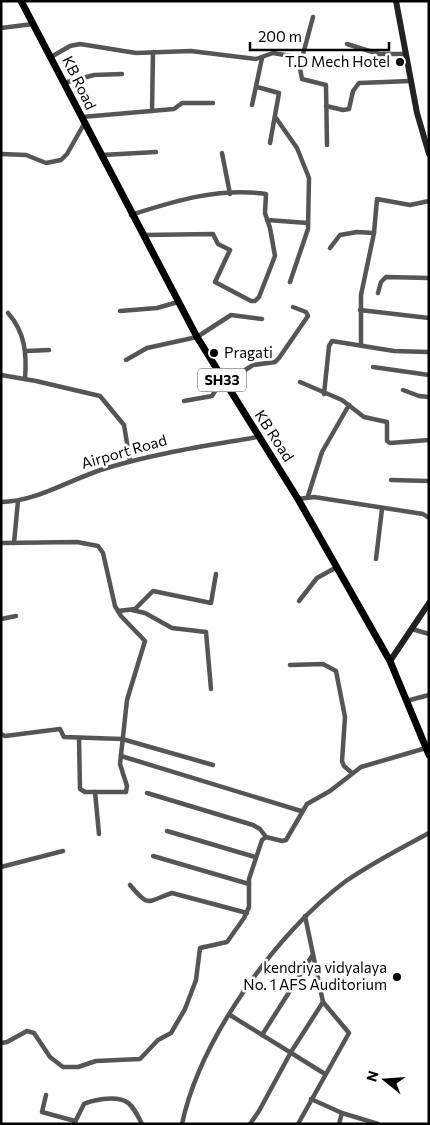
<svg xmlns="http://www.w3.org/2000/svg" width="430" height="1125" font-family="Commissioner,sans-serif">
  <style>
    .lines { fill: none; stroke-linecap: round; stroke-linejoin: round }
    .minor { stroke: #555; stroke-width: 4.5 }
    .secondary { stroke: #222; stroke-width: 6 }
    .primary { stroke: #000; stroke-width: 7 }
    .poi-dot { fill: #000; stroke: #fff; stroke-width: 2 }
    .labels { text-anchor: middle; stroke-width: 5; stroke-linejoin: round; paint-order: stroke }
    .shield { fill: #fff; stroke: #4c4c4c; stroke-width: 1 }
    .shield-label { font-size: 14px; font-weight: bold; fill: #000 }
    .poi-label { font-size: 15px; fill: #000; stroke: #fff; text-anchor: end }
    .street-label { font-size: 15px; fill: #000; stroke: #fff }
  </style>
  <rect width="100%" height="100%" fill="#fff"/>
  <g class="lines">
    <g class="minor">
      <polyline points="1,28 33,24"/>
      <polyline points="347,44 379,54 406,54"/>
      <polyline points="51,57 70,46 80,44 136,53 191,51 256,59 273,53 302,58 313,17"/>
      <polyline points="298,58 302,79 326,85 327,145"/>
      <polyline points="64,83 94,75 122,74"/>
      <polyline points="257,87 279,93 270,143"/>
      <polyline points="252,105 262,58"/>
      <polyline points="326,106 343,110 349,109 353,91 359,83 411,81"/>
      <polyline points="152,111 153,52"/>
      <polyline points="82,117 174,109 182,103 213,103"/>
      <polyline points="276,118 297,148 309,178 308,229 290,282"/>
      <polyline points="222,153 230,194"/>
      <polyline points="1,154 26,155 46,163 61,160 67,154 84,124"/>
      <polyline points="102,155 156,152"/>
      <path d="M 131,215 C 174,201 220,187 266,194 L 265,213 L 270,228 L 275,256 L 259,297 L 255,301 L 251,301 L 215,282 L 230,250 L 218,244 L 213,234 L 143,235"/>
      <polyline points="267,220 308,223"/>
      <polyline points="330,248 340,235 357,232 374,233"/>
      <polyline points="378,293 381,282 386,277 429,278"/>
      <polyline points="360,310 429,318"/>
      <polyline points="120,311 157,308 178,302"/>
      <path d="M 8,313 C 25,332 27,354 25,379"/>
      <polyline points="361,345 361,295 374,233 377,199 410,205 429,201"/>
      <polyline points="26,351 49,350"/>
      <polyline points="126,360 147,348 197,337 231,315 262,319"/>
      <polyline points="373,367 429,375"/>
      <polyline points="1,375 36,381 100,396 124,425 130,461"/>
      <polyline points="300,382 342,400 364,417 387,422 387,441 390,443 429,440"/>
      <polyline points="225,383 253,365 275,362 279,358 308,316 306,312 293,307"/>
      <polyline points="403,390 419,396 429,397"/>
      <polyline points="324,394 329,346 332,341 394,351 429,352"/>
      <polyline points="184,401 212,396 222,380"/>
      <polyline points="391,480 429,481"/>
      <polyline points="308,496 322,452 349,405"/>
      <polyline points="298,499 314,497 423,514 429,518"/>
      <path d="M 1,502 C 37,502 72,478 107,468 C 156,453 206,446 257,437"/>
      <polyline points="1,543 77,542 98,546 103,553 115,606 121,616 145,641 127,700 120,764 127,786 126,792 85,792 80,789 79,738"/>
      <polyline points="14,543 18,501"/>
      <polyline points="376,559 382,509"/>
      <polyline points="299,601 317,578 335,568"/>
      <polyline points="132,610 145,613 172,628 206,632 211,689"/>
      <polyline points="118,611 135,609 153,591 211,603 216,574"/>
      <polyline points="1,619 16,616"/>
      <polyline points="412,629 429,634"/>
      <polyline points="290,665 323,664 336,671 345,717 342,761 344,766 352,773"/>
      <polyline points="406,701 429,695"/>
      <polyline points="1,734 5,736 60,729 64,737 122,739 213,765"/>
      <polyline points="121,756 301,811"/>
      <polyline points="95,792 99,834"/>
      <polyline points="147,793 253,825 260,829 266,837"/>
      <polyline points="167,831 255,857"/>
      <polyline points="153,856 249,884"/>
      <polyline points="1,867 63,851"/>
      <path d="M 130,885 C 150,909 147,901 172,893 L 247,913"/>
      <polyline points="230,1015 325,1074"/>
      <polyline points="262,1035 312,956"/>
      <polyline points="1,1043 7,1042 27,1031 34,1033 50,1057 63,1067 78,1067 96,1061 140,1059 158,1040 171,1033 185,1009 196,980 200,948 227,942 244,918 249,907 249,879 262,840 266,837 282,841 286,840 307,804 330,791 361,767 426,748"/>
      <polyline points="46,1095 42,1112 75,1121"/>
      <polyline points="311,1099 342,1113 378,1124"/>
      <path d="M 74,1124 L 84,1104 C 90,1101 97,1100 103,1099 C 128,1096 132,1104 142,1124"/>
      <path d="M 182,1124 C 200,1039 277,932 346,881 C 372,863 401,848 429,833"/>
      <polyline points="250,1124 259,1111 291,1052 323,1002"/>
      <polyline points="298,1124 349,1033 323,1002 305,916"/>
      <polyline points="339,1124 342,1113"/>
    </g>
    <g class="secondary">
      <polyline points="396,1 417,113 429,154"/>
      <polyline points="390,661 429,603"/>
    </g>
    <polyline class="primary" points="21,1 197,337 298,499 390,661 429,755"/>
  </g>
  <g class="poi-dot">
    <circle cx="400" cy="62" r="5"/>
    <circle cx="214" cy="353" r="5"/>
    <circle cx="397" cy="977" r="5"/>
  </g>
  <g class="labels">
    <rect class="shield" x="198" y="368.5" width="48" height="23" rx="4"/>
    <g class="shield-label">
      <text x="222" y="385">SH33</text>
    </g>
    <g class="poi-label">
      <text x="390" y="67">T.D Mech Hotel</text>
      <text x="224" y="358" text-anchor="start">Pragati</text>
      <text x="387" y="973">kendriya vidyalaya<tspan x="387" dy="17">No. 1 AFS Auditorium</tspan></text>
    </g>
    <g class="street-label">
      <text transform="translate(79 83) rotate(64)" y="5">KB Road</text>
      <text transform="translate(274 436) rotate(57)" y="5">KB Road</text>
      <text transform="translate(124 452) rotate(-16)" y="5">Airport Road</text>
    </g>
  </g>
  <rect width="430" height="1125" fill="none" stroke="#000000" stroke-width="5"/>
  <g transform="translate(385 1080) rotate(287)" stroke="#ffffff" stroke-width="4" paint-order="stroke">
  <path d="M0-4L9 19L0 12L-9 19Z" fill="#000000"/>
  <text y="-8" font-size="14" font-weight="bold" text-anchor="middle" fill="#000000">N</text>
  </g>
  <path d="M250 42v8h139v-8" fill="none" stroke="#000000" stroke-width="2.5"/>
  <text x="258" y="42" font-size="15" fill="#000000" stroke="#ffffff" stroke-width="4" paint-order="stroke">200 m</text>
</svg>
